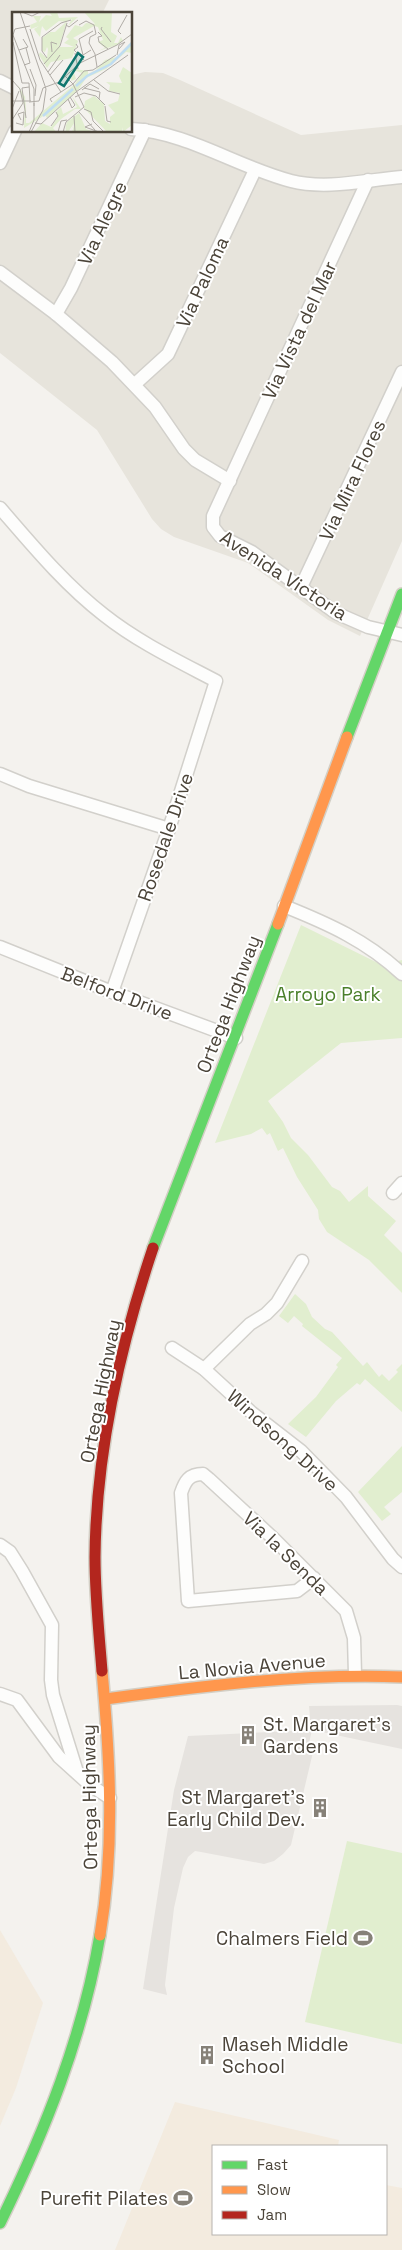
<svg xmlns="http://www.w3.org/2000/svg" width="402" height="2250" font-family="'Space Grotesk',sans-serif">
  <style>
    .residential { fill: #e7e4dc }
    .commercial { fill: #f3ebdf }
    .green { fill: #e1eecf }
    .parking { fill: #e6e3df }
    .lines { fill: none; stroke-linecap: round; stroke-linejoin: round }
    .street-casing { stroke: #d2d0cb; stroke-width: 15 }
    .fast-casing { stroke: #d3cfc5; stroke-width: 14 }
    .slow-casing { stroke: #d3cfc5; stroke-width: 14 }
    .jam-casing { stroke: #d3cfc5; stroke-width: 14 }
    .street { stroke: #fdfdfc; stroke-width: 12 }
    .fast { stroke: #63d668; stroke-width: 11 }
    .slow { stroke: #ff974d; stroke-width: 11 }
    .jam { stroke: #b3261e; stroke-width: 11 }
    .labels { text-anchor: middle; stroke-width: 4; stroke-linejoin: round; paint-order: stroke }
    .street-label { font-size: 19px; fill: #4b4439; stroke: #fff }
    .park-label { font-size: 19px; fill: #4a7f2a; stroke: #fff }
    .poi-label { font-size: 19px; fill: #4b4439; stroke: #fff; text-anchor: end }
    .inset-river { fill: none; stroke: #c0ddf1; stroke-width: 2.5 }
    .inset-road { fill: none; stroke: #b0aca6; stroke-width: 1 }
    .view { fill: #0f766e; fill-opacity: 0.15; stroke: #0f766e; stroke-width: 2.5 }
    .inset-edge { fill: none; stroke: #4b4439; stroke-width: 2.5 }
  </style>
  <rect width="100%" height="100%" fill="#f4f2ee"/>
  <polygon class="residential" points="0,0 109,0 102,14 14,14 14,131 131,131 131,75 145,72 163,73 180,80 301,135 402,125 402,541 360,636 328,620 248,563 174,537 161,529 152,519 97,430 0,353"/>
  <g class="commercial">
    <polygon points="0,1930 43,2003 16,2088 0,2126"/>
    <polygon points="175,2102 339,2140 338,2146 213,2146 213,2234 386,2234 386,2185 402,2188 402,2250 115,2250"/>
  </g>
  <g class="green">
    <polygon points="301,925 382,965 402,960 402,1038 341,1043 268,1101 283,1122 291,1138 308,1155 332,1187 340,1191 349,1202 368,1186 368,1196 396,1221 384,1235 402,1253 402,1293 369,1260 327,1232 319,1219 318,1210 297,1177 283,1148 278,1151 270,1133 267,1135 262,1128 251,1134 215,1143"/>
    <polygon points="295,1294 306,1304 312,1317 325,1329 332,1332 363,1366 367,1362 379,1377 382,1374 389,1381 398,1372 396,1370 402,1364 402,1412 365,1379 360,1385 357,1383 336,1401 306,1437 288,1424 316,1397 338,1367 336,1365 342,1358 302,1326 303,1324 294,1316 288,1323 279,1316"/>
    <polygon points="402,1446 402,1492 384,1507 391,1514 382,1521 358,1492"/>
    <polygon points="347,1841 402,1853 402,2044 305,2022"/>
  </g>
  <polygon class="parking" points="397,1705 402,1706 402,1749 312,1730 309,1743 313,1752 291,1845 283,1854 274,1861 264,1864 201,1852 195,1851 188,1857 183,1868 174,1908 165,1985 167,1995 143,1989 174,1790 188,1736 311,1730 309,1706"/>
  <g class="lines">
    <g class="street-casing">
      <g id="street">
        <polyline points="0,81 14,88"/>
        <path d="M 131,129 C 187,132 237,167 291,181 C 326,190 366,180 402,177"/>
        <polyline points="0,163 15,131"/>
        <polyline points="368,180 213,516 213,527 220,536 252,552 336,613 368,627 402,635"/>
        <polyline points="0,272 56,314 112,362 155,407 184,449 195,460 230,481"/>
        <polyline points="56,314 71,288 145,130"/>
        <polyline points="135,384 168,354 255,170"/>
        <path d="M 0,508 C 32,545 65,585 104,615 C 138,642 178,661 216,681 L 169,829 L 112,992"/>
        <polyline points="301,587 402,372"/>
        <polyline points="0,774 29,786 169,829"/>
        <path d="M 284,906 C 329,924 367,941 402,974"/>
        <polyline points="0,947 112,992 236,1038"/>
        <polyline points="393,1193 402,1183"/>
        <polyline points="172,1348 204,1369 252,1413 301,1451 346,1497 393,1559 402,1567"/>
        <polyline points="204,1369 250,1324 266,1314 277,1303 302,1261"/>
        <polyline points="0,1545 10,1552 22,1571 52,1625 51,1680 53,1695 77,1772"/>
        <path d="M 314,1578 L 297,1591 L 188,1601 L 181,1493 C 185,1481 189,1474 203,1474 L 209,1479 L 274,1539 L 346,1611 L 354,1638 L 355,1674"/>
        <polyline points="0,1694 17,1700 59,1757 90,1785 110,1798"/>
      </g>
    </g>
    <g class="fast-casing">
      <g id="fast">
        <polyline points="347,737 402,594"/>
        <polyline points="153,1248 278,924"/>
        <path d="M 0,2223 C 45,2131 83,2036 100,1935"/>
      </g>
    </g>
    <g class="slow-casing">
      <g id="slow">
        <polyline points="278,924 347,737"/>
        <path d="M 105,1699 C 204,1686 302,1673 402,1677"/>
        <path d="M 100,1935 C 115,1847 110,1759 102,1671"/>
      </g>
    </g>
    <g class="jam-casing">
      <path id="jam" d="M 102,1671 C 99,1633 95,1595 95,1557 C 96,1452 120,1346 153,1248"/>
    </g>
    <use href="#street" class="street"/>
    <use href="#fast" class="fast"/>
    <use href="#slow" class="slow"/>
    <use href="#jam" class="jam"/>
  </g>
  <defs>
    <g id="building-bare" transform="scale(1.5)"><path d="M-4-6H4V6H1V3H-1V6H-4ZM-2.5-4.3h1.7v1.8h-1.7ZM.8-4.3h1.7v1.8H.8ZM-2.5-1h1.7V.8h-1.7ZM.8-1h1.7V.8H.8Z" fill="#868178" stroke="#fff" stroke-width="2.5" paint-order="stroke"/></g>
    <g id="stadium-bare" transform="scale(1.5)"><path d="M0-5a6.5 5 0 1 0 0 10a6.5 5 0 1 0 0-10ZM-3.5-1.8h7v3.6h-7Z" fill="#868178" stroke="#fff" stroke-width="2.5" paint-order="stroke"/></g>
  </defs>
  <g fill-rule="evenodd">
    <use href="#building-bare" x="248" y="1735"/>
    <use href="#building-bare" x="320" y="1808"/>
    <use href="#stadium-bare" x="363" y="1938"/>
    <use href="#building-bare" x="207" y="2055"/>
    <use href="#stadium-bare" x="183" y="2198"/>
  </g>
  <g class="labels">
    <g class="street-label">
      <text transform="translate(102 223) rotate(-65)" y="7">Via Alegre</text>
      <text transform="translate(202 282) rotate(-65)" y="7">Via Paloma</text>
      <text transform="translate(299 330) rotate(-65)" y="7">Via Vista del Mar</text>
      <text transform="translate(352 480) rotate(-65)" y="7">Via Mira Flores</text>
      <text transform="translate(284 575) rotate(33)" y="7">Avenida Victoria</text>
      <text transform="translate(165 837) rotate(-71)" y="7">Rosedale Drive</text>
      <text transform="translate(117 993) rotate(21)" y="7">Belford Drive</text>
      <text transform="translate(228 1004) rotate(-69)" y="7">Ortega Highway</text>
      <text transform="translate(100 1391) rotate(-79)" y="7">Ortega Highway</text>
      <text transform="translate(283 1440) rotate(42)" y="7">Windsong Drive</text>
      <text transform="translate(286 1553) rotate(44)" y="7">Via la Senda</text>
      <text transform="translate(252 1666) rotate(-5)" y="7">La Novia Avenue</text>
      <text transform="translate(89 1797) rotate(-91)" y="7">Ortega Highway</text>
    </g>
    <g class="park-label">
      <text x="328" y="1001">Arroyo Park</text>
    </g>
    <g class="poi-label">
      <text x="263" y="1731" text-anchor="start">St. Margaret's<tspan x="263" dy="22">Gardens</tspan></text>
      <text x="305" y="1804">St Margaret's<tspan x="305" dy="22">Early Child Dev.</tspan></text>
      <text x="348" y="1945">Chalmers Field</text>
      <text x="222" y="2051" text-anchor="start">Maseh Middle<tspan x="222" dy="22">School</tspan></text>
      <text x="168" y="2205">Purefit Pilates</text>
    </g>
  </g>
  <g transform="translate(12 12)">
    <rect width="120" height="120" fill="#f4f2ee"/>
    <path d="M 37,0 L 45,0 L 47,6 L 66,5 L 56,14 L 60,7 L 55,9 L 47,35 L 62,35 L 52,31 L 57,27 L 54,25 L 63,13 L 70,15 L 74,11 L 83,12 L 72,0 L 100,0 L 99,20 L 105,24 L 102,31 L 106,31 L 109,25 L 111,29 L 105,33 L 86,39 L 93,36 L 86,30 L 91,28 L 86,15 L 82,14 L 61,26 L 66,29 L 60,46 L 39,50 L 35,56 L 27,43 L 28,40 L 35,46 L 36,37 L 35,35 L 33,40 L 30,39 L 30,26 L 38,20 L 43,20 L 54,10 L 47,9 L 34,19 L 30,14 L 28,25 L 22,17 L 27,14 L 19,17 L 18,13 L 25,10 L 21,4 L 29,4 L 27,10 L 34,3 L 40,4 ZM 120,29 L 120,41 L 114,40 L 94,57 L 74,66 L 67,77 L 35,106 L 33,103 L 12,116 L 13,96 L 6,73 L 13,85 L 14,96 L 14,111 L 17,111 L 63,72 L 70,61 L 61,58 L 64,67 L 59,69 L 60,58 L 63,57 L 76,59 L 76,62 L 84,58 L 93,48 L 105,45 ZM 111,55 L 120,61 L 120,113 L 111,120 L 111,115 L 110,120 L 95,120 L 72,96 L 73,89 L 82,84 L 92,92 L 93,109 L 98,112 L 98,105 L 103,101 L 96,93 L 106,89 L 108,81 L 97,79 L 98,73 L 94,70 L 110,71 L 107,64 ZM 60,84 L 69,97 L 63,97 L 49,107 L 41,116 L 44,120 L 22,120 L 30,111 L 39,115 L 46,105 L 44,100 L 49,95 L 51,102 L 65,95 ZM 67,101 L 74,117 L 82,120 L 60,120 L 63,111 L 58,120 L 63,110 L 56,120 L 54,120 L 54,114 L 53,119 L 52,120 L 55,110 Z" fill="#e1eecf"/>
    <path class="inset-river" d="M 64,74 L 75,64 L 99,52 L 120,31M 31,104 L 61,77"/>
    <path class="inset-road" d="M 8,0 L 34,77 L 31,98 L 19,120M 10,0 L 20,4 L 28,0M 54,13 L 57,15 L 66,8M 67,13 L 74,9 L 82,13 L 84,22 L 78,25 L 77,31 L 83,42 L 85,55M 18,14 L 3,17 L 1,23 L 22,77 L 22,94M 90,15 L 89,17 L 99,30M 18,17 L 28,48 L 47,77 L 49,80 L 61,72M 86,20 L 90,24 L 86,25 L 87,30 L 96,37M 109,22 L 106,19 L 115,3M 1,30 L 10,71 L 17,71 L 18,89M 64,32 L 66,35 L 62,38 L 72,48M 7,38 L 16,35 L 11,27M 79,38 L 71,43 L 67,27 L 81,19M 40,40 L 39,30 L 45,32M 63,41 L 66,57M 105,43 L 107,33 L 113,30 L 107,37M 35,46 L 30,39 L 30,25 L 49,11 L 59,8M 32,52 L 48,34 L 55,11M 12,53 L 18,51 L 14,36M 18,57 L 24,73 L 23,84M 36,60 L 48,43M 38,63 L 51,48M 0,68 L 8,77 L 11,91M 82,68 L 96,79 L 108,82M 61,72 L 72,59 L 81,58 L 104,43M 72,76 L 88,80 L 87,87M 70,78 L 78,72 L 87,77M 64,80 L 116,43M 63,85 L 72,81 L 84,84 L 93,93M 56,87 L 60,96 L 63,93 L 58,85M 0,89 L 19,89M 17,90 L 27,89 L 31,76 L 47,70 L 68,51 L 105,33 L 120,22M 40,90 L 38,87 L 49,80M 93,94 L 95,109 L 99,110M 0,97 L 7,79M 72,97 L 79,100 L 81,109 L 92,120M 67,100 L 83,118M 62,104 L 63,120M 14,106 L 10,76 L 17,75M 0,108 L 11,91M 4,111 L 11,113 L 12,100 L 6,102 L 9,108M 23,111 L 29,112 L 64,80M 80,112 L 73,115 L 87,120M 39,114 L 46,104 L 44,100M 17,120 L 22,108 L 22,91M 46,120 L 49,109 L 55,108M 51,120 L 54,110 L 72,95 L 61,72 L 53,64"/>
    <path class="view" d="M 66,41 L 71,45 L 52,74 L 47,71 Z"/>
    <rect width="120" height="120" class="inset-edge"/>
  </g>
  <rect x="212" y="2145" width="175" height="90" fill="#ffffff" stroke="#b7b4b0"/>
  <rect x="222" y="2161" width="25" height="8" fill="#63d668" stroke="#b7b4b0"/>
  <text x="257" y="2170" font-size="15" fill="#4b4439">Fast</text>
  <rect x="222" y="2186" width="25" height="8" fill="#ff974d" stroke="#b7b4b0"/>
  <text x="257" y="2195" font-size="15" fill="#4b4439">Slow</text>
  <rect x="222" y="2211" width="25" height="8" fill="#b3261e" stroke="#b7b4b0"/>
  <text x="257" y="2220" font-size="15" fill="#4b4439">Jam</text>
</svg>
